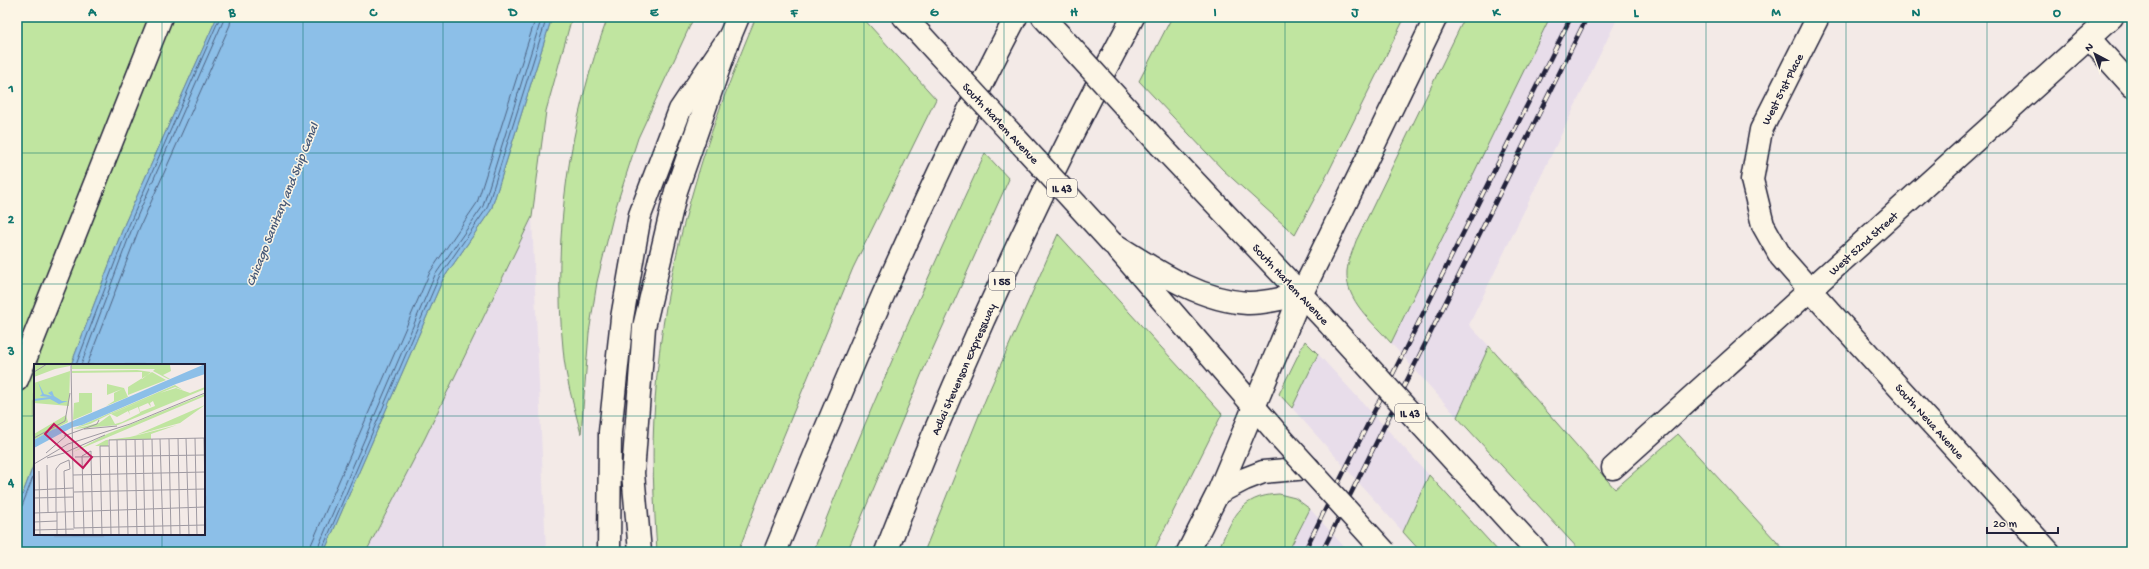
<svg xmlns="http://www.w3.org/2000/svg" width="2149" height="569" font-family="'Gochi Hand',sans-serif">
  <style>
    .built { fill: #e8ddea }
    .green { fill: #c0e5a0; stroke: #71846e }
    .water { fill: #8cbfe8; stroke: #6280a3 }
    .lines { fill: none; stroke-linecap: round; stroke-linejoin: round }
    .shore { stroke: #4c6180; stroke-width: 1 }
    .minor-casing { stroke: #22223b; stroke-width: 25 }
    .major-casing { stroke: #22223b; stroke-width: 25 }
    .highway-casing { stroke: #22223b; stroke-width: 25 }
    .minor { stroke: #fcf5e5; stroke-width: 22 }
    .major { stroke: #fcf5e5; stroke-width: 22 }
    .highway { stroke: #fcf5e5; stroke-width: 22 }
    .rail-casing { stroke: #22223b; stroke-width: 4.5 }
    .rail { stroke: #fcf5e5; stroke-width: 3; stroke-dasharray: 9; stroke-linecap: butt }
    .major-bridge-casing { stroke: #22223b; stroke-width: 25; stroke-linecap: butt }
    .major-bridge { stroke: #fcf5e5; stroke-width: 22 }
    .grid { fill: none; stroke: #0f766e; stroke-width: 1; stroke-opacity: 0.55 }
    .labels { text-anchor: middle; stroke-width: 3; stroke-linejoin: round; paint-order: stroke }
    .shield { fill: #fcf5e5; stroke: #63616e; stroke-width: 1 }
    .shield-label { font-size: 11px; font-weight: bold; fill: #22223b }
    .street-label { font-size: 12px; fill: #22223b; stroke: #fcf5e5 }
    .water-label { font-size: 13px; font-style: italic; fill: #475978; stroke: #fcf5e5 }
    .inset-road { fill: none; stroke: #9f9aa2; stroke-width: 1 }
    .view { fill: #c2185b; fill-opacity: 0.15; stroke: #c2185b; stroke-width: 2 }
    .inset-edge { fill: none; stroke: #22223b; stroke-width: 2 }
    .neatline { fill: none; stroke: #0f766e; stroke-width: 1.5 }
    .grid-label { font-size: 13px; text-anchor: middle; font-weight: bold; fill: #0f766e }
  </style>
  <rect width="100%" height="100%" fill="#f3eae7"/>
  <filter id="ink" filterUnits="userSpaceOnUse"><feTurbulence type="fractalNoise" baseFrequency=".025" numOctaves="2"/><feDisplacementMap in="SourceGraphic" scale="8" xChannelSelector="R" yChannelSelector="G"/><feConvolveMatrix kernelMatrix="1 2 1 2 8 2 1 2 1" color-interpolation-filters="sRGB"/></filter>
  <g filter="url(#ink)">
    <g class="built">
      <polygon points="1550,17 1618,17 1469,325 1489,346 1457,417 1391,343"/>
      <polygon points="532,217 546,552 366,552 425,438"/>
      <polygon points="1318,354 1429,475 1403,532 1292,408"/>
      <polygon points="1310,509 1348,551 1348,552 1288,552"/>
    </g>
    <g class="green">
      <polygon points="17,17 217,17 125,223 71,365 35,365 35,461 17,509"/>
      <polygon points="552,17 572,17 546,111 532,217 425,438 366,552 324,552 443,279 491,210"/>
      <path d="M 608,17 L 694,17 L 638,138 L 614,213 L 597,282 L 589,333 L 581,434 C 574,406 565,377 563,348 C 552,236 569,122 608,17 Z"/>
      <path d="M 756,17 L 862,17 L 936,99 L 853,268 L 763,486 L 738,552 L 657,552 C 654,502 651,451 655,401 C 663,268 704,139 756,17 Z"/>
      <polygon points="1172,17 1405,17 1328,173 1295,235 1223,170 1139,81"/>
      <path d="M 1465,17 L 1550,17 L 1391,343 C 1373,322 1345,301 1347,271 C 1348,261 1353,250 1356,241 Z"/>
      <path d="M 985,153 L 1009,179 L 922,373 L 847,552 L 813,552 C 866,417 924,285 985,153 Z"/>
      <polygon points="1058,234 1222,414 1153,552 924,552 986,398"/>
      <polygon points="1305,341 1318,354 1292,408 1279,394"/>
      <polygon points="1489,346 1615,489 1678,434 1786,552 1581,552 1457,417"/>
      <polygon points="1429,475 1499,552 1421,552 1403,532"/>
      <path d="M 1279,494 L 1295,498 L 1310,509 L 1288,552 L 1217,552 C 1233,519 1238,496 1279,494 Z"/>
    </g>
    <polygon class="water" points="217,17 552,17 491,210 443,279 324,552 17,552 17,509 35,461 35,534 204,534 204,365 71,365 125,223"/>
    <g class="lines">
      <g class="shore">
        <polyline points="76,365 129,225 220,17"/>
        <polyline points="81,365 133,226 225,17"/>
        <polyline points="87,365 139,229 230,25 231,17"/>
        <polyline points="17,508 22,506 35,472"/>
        <polyline points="310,552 311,545 430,272 477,203 536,17"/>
        <polyline points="316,552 435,275 483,206 542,17"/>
        <polyline points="321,552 439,277 487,208 547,17"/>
      </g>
      <g class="minor-casing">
        <g id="minor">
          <polyline points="1818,17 1761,130 1752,180 1763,225 1781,257 1810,290 2049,552"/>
          <polyline points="2089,38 2132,86"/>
          <polyline points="17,380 161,17"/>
          <polyline points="1613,468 2112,17"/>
        </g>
      </g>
      <g class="major-casing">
        <g id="major">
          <polyline points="904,17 920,34"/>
          <polyline points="1043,17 1080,57"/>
          <polyline points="1161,146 1332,327"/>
          <polyline points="1117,248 1282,439"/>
          <polyline points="1489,499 1537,552"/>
          <polyline points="609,552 610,432 622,318 640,215 680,110 730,36 738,17"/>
        </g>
      </g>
      <g class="highway-casing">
        <g id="highway">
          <path d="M 1112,243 C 1153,268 1197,300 1247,303 C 1263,304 1286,297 1301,295"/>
          <polyline points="1218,493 1245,479 1263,472 1309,468"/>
          <polyline points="640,552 633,473 644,327 676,191 730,36"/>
          <path d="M 775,552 C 849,371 925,190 1016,17"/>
          <path d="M 886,552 C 957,369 1040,190 1133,17"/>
          <polyline points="1188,552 1218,493 1301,295 1436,17"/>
        </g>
      </g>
      <use href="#minor" class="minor"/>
      <use href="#major" class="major"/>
      <use href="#highway" class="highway"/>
      <g class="rail-casing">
        <g id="rail">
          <polyline points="1304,552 1571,17"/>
          <polyline points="1322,552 1587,17"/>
        </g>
      </g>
      <use href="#rail" class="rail"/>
      <g class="major-bridge-casing">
        <g id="major-bridge">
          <polyline points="920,34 1112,243"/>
          <polyline points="1080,57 1161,146"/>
          <polyline points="1332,327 1489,499"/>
          <polyline points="1282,439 1385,552"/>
        </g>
      </g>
      <use href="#major-bridge" class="major-bridge"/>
    </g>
  </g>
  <path class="grid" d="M 162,17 L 162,365M 303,17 L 303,552M 443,17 L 443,552M 583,17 L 583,552M 724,17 L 724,552M 864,17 L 864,552M 1004,17 L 1004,552M 1145,17 L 1145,552M 1285,17 L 1285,552M 1425,17 L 1425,552M 1566,17 L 1566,552M 1706,17 L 1706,552M 1846,17 L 1846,552M 1987,17 L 1987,552M 17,153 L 2132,153M 17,284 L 2132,284M 17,416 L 35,416M 204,416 L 2132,416M 162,534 L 162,552"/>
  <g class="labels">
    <g class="shield">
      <rect x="1047" y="179" width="30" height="18" rx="3"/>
      <rect x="989" y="272" width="26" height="18" rx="3"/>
      <rect x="1395" y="404" width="30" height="18" rx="3"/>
    </g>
    <g class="shield-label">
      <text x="1062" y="192">IL 43</text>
      <text x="1002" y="285">I 55</text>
      <text x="1410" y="417">IL 43</text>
    </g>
    <g class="street-label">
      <text transform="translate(1782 89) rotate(-63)" y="4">West 51st Place</text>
      <text transform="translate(1001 123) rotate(47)" y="4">South Harlem Avenue</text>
      <text transform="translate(1863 243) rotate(-42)" y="4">West 52nd Street</text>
      <text transform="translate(1291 284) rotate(47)" y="4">South Harlem Avenue</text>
      <text transform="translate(963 369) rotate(-66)" y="4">Adlai Stevenson Expressway</text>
      <text transform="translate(1930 421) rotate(48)" y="4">South Neva Avenue</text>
    </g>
    <g class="water-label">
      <text transform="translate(281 204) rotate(-68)" y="5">Chicago Sanitary and Ship Canal</text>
    </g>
  </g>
  <g transform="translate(34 364)">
    <rect width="171" height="171" fill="#f3eae7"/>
    <path d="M 0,0 L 36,0 L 36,2 L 21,5 L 0,13 ZM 143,0 L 136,1 L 137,7 L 129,11 L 136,15 L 134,15 L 119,7 L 121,5 L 38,5 L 37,1 ZM 103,6 L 117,8 L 108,15 L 108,8 L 38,9 L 38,7 ZM 36,7 L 35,42 L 0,39 L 0,19 ZM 118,8 L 132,16 L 94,31 L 94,23 ZM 73,20 L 90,24 L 94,33 L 72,42 L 80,37 L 80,29 L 88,25 L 73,31 ZM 141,21 L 149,26 L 141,23 L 126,29 L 142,24 L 156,29 L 171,23 L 171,25 L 84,61 L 39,65 L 65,59 L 76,51 L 81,60 L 88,58 L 106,49 L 104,43 L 95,47 L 96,51 L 94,47 L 83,53 L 77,50 L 124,30 L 74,51 L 56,60 L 39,65 ZM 119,37 L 121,42 L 106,48 L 105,43 L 114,39 L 117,43 L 116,39 ZM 45,29 L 58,29 L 58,48 L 39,56 L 40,39 L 45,38 ZM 171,30 L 171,32 L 39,88 L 73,70 ZM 171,41 L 146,59 L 102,71 ZM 32,51 L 34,58 L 0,76 L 0,70 ZM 143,61 L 117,70 L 117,75 L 74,76 L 74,82 L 61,82 L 72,76 L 96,73 Z" fill="#c0e5a0" fill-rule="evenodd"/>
    <path d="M 171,0 L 171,10 L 168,11 L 142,20 L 48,61 L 39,63 L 0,84 L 0,76 L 18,66 ZM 4,18 L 10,30 L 18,32 L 14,29 L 18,27 L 20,32 L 28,37 L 34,37 L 25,40 L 16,35 L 0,37 L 0,35 L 15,33 L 6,32 L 8,30 Z" fill="#8cbfe8"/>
    <path class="inset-road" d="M 37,0 L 40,164M 0,8 L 13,0M 50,65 L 83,62M 30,72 L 63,60 L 65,56M 0,74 L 31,57 L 36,29M 144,74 L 146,171M 152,74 L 155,171M 161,74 L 163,171M 170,74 L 171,129M 101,75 L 103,171M 118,75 L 120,171M 126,75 L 129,171M 135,75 L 137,171M 83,76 L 85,171M 92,76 L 94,171M 109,76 L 111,171M 12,89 L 32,72M 41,93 L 171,91M 57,93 L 59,171M 13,94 L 30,89 L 71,71M 0,100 L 34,80 L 96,60 L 171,29M 13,101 L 14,148M 5,107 L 6,171M 39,111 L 171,108M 0,126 L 39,124M 40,128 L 171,125M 0,134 L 39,133M 22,148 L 22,105 L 26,100 L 35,96 L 36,105 L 30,107 L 32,171M 23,148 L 23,171M 0,149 L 171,143M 0,158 L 23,157M 40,164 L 171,161M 0,166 L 40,165M 50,171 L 48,92 L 57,87 L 57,93M 68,171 L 66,82 L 75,82M 77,171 L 75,76 L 171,74"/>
    <path class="view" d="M 20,60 L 58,93 L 49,104 L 11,70 Z"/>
    <rect width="171" height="171" class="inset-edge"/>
  </g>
  <rect width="2149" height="569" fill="none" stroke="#fcf5e5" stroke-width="44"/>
  <g transform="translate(2095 54) rotate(319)" stroke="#fcf5e5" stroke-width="3" paint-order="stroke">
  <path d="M0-3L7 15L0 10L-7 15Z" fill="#22223b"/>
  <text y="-6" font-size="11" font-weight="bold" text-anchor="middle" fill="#22223b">N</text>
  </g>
  <path d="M1987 527v6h71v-6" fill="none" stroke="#22223b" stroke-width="2"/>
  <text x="1993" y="527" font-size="12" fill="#22223b" stroke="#fcf5e5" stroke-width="3" paint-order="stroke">20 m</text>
  <rect x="22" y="22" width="2105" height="525" class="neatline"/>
  <g class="grid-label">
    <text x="92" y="16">A</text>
    <text x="232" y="16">B</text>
    <text x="373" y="16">C</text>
    <text x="513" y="16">D</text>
    <text x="654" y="16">E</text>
    <text x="794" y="16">F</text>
    <text x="934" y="16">G</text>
    <text x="1074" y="16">H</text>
    <text x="1215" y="16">I</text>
    <text x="1355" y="16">J</text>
    <text x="1496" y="16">K</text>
    <text x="1636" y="16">L</text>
    <text x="1776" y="16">M</text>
    <text x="1916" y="16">N</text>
    <text x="2057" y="16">O</text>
    <text x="11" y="92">1</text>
    <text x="11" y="223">2</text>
    <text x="11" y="355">3</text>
    <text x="11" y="486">4</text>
  </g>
</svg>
